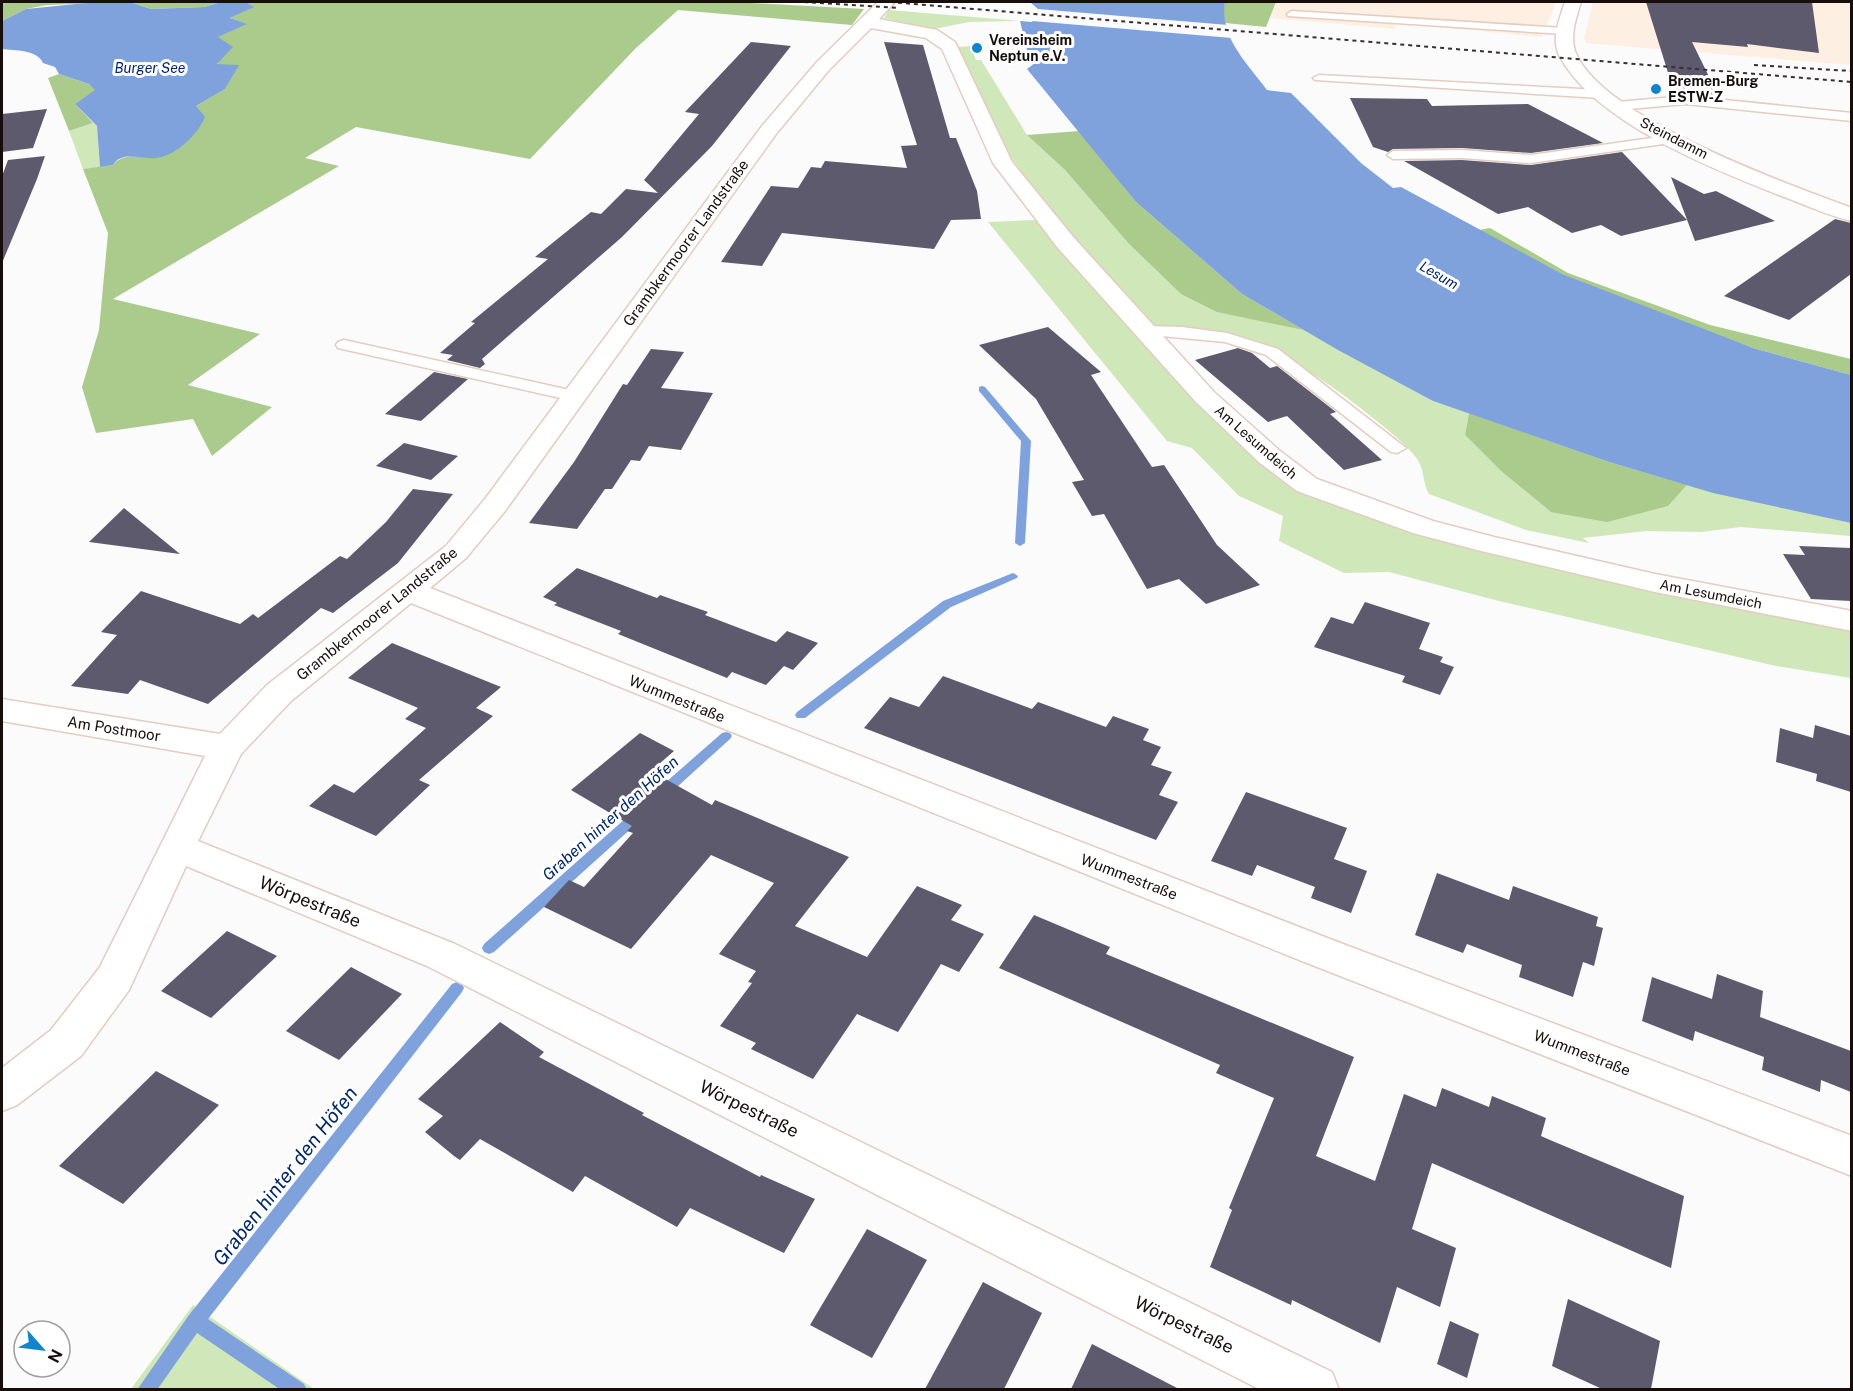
<svg xmlns="http://www.w3.org/2000/svg" width="1853" height="1391" font-family="'Public Sans',sans-serif">
  <style>
    .commercial { fill: #fdefe1 }
    .green { fill: #cfe7b9 }
    .forest { fill: #aacb8b }
    .water { fill: #7fa2dc }
    .pier { fill: #fbfbfb }
    .lines { fill: none; stroke-linecap: round; stroke-linejoin: round }
    .stream { fill: #7fa2dc; fill-rule: evenodd }
    .building { fill: #5d5a6d }
    .service-casing { stroke: #e5ccc1; stroke-width: 3 }
    .minor-casing { stroke: #e5ccc1; stroke-width: 3 }
    .service { fill: #fff; fill-rule: evenodd }
    .minor { fill: #fff; fill-rule: evenodd }
    .rail { stroke: #38302e; stroke-width: 2; stroke-dasharray: 4 4; stroke-linecap: butt }
    .poi-dot { fill: #1084cc; stroke: #fff; stroke-width: 2 }
    .labels { text-anchor: middle; stroke-width: 6; stroke-linejoin: round; paint-order: stroke }
    .far-poi-label { font-size: 14px; font-weight: bold; fill: #170e0b; stroke: #fff; text-anchor: start }
    .far-water-label { font-size: 14px; font-style: italic; fill: #002768; stroke: #fff }
    .far-street-label { font-size: 14px; fill: #170e0b; stroke: #fff }
    .street-label { font-size: 15px; fill: #170e0b; stroke: #fff }
    .water-label { font-size: 16px; font-style: italic; fill: #002768; stroke: #fff }
    .near-street-label { font-size: 18px; fill: #170e0b; stroke: #fff }
    .near-water-label { font-size: 20px; font-style: italic; fill: #002768; stroke: #fff }
  </style>
  <rect width="100%" height="100%" fill="#fbfbfb"/>
  <g class="commercial">
    <polygon points="1276,2 1556,2 1542,37 1396,23 1395,29 1270,18"/>
    <polygon points="1593,2 1851,2 1851,65 1586,43 1584,38"/>
  </g>
  <g class="green">
    <polygon points="889,10 1020,21 969,22 934,29 884,18"/>
    <path d="M 970,46 L 976,60 L 981,60 L 1027,135 L 1065,170 L 1129,244 L 1181,294 L 1304,330 L 1433,401 L 1469,413 L 1465,435 L 1501,471 L 1551,512 L 1668,506 L 1687,485 L 1851,523 L 1851,536 L 1741,527 L 1701,532 L 1646,531 L 1583,538 L 1589,543 L 1526,530 L 1429,494 C 1423,484 1424,470 1418,460 C 1405,442 1385,428 1368,414 C 1294,354 1228,323 1131,327 L 1300,489 L 1380,522 L 1444,541 L 1597,578 L 1851,630 L 1851,678 L 1776,666 L 1495,600 L 1389,572 L 1344,573 L 1279,541 L 1283,516 L 1239,496 L 1192,448 L 1167,441 L 988,222 L 1056,219 L 1002,145 L 957,47 Z"/>
    <polygon points="93,123 97,126 100,167 83,169 69,131"/>
    <polygon points="193,1305 314,1389 131,1389"/>
  </g>
  <g class="forest">
    <polygon points="23,2 221,2 204,7 151,9 130,2 47,5 26,9 2,21 2,3"/>
    <path d="M 246,2 L 733,2 L 864,9 L 852,25 L 678,10 L 635,49 L 530,159 L 356,127 L 305,158 L 339,166 L 113,299 L 260,334 L 188,385 L 272,407 L 212,456 L 193,419 L 96,433 L 82,387 L 99,330 L 108,233 L 83,169 L 113,165 C 122,152 143,157 158,158 L 196,106 L 225,89 L 238,65 L 220,66 L 217,63 L 217,37 L 246,24 L 230,18 L 253,7 Z"/>
    <polygon points="1225,2 1276,2 1266,27 1225,23 1222,16"/>
    <polygon points="59,74 89,84 96,90 75,104 93,123 69,131 48,78"/>
    <polygon points="1079,131 1136,202 1242,294 1304,330 1217,312 1181,294 1129,244 1065,170 1027,135"/>
    <polygon points="1490,228 1568,273 1710,325 1851,359 1851,375 1753,348 1671,319 1561,274 1479,230"/>
    <polygon points="1469,413 1609,462 1687,485 1668,506 1607,522 1551,512 1501,471 1465,435"/>
  </g>
  <g class="water">
    <path d="M 96,2 L 130,2 L 151,9 L 204,7 L 221,2 L 246,2 L 254,7 L 230,18 L 247,24 L 218,37 L 233,47 L 217,64 L 239,65 L 225,89 L 196,106 L 205,117 C 198,134 177,155 157,158 C 142,160 122,150 113,165 L 100,167 L 97,126 L 75,104 L 95,90 L 89,84 L 59,74 L 55,67 L 43,63 C 37,49 15,51 2,49 L 2,21 L 26,9 Z"/>
    <path d="M 1030,2 L 1225,2 C 1219,37 1247,63 1267,90 L 1291,93 L 1361,163 L 1393,188 L 1401,187 L 1562,274 L 1753,348 L 1851,375 L 1851,523 L 1713,493 L 1609,462 L 1433,401 L 1338,350 L 1242,294 L 1136,202 L 1027,69 L 1035,63 L 1030,58 L 1033,57 L 1027,50 L 1020,21 L 1032,22 L 1039,10 Z"/>
  </g>
  <polygon class="pier" points="1038,9 1228,25 1232,38 1032,21"/>
  <g class="lines">
    <g class="stream">
      <polygon points="982,386 985,387 1031,441 1025,543 1020,546 1015,543 1021,441 979,391 979,387"/>
      <polygon points="1013,573 1018,576 1017,578 951,607 805,718 797,718 795,715 797,712 943,601"/>
      <polygon points="726,732 730,733 732,736 730,739 667,796 657,796 656,793 657,790 722,733"/>
      <polygon points="640,808 645,810 647,813 645,816 494,952 489,954 484,952 482,948 484,944 635,810"/>
      <polygon points="457,982 462,984 464,988 462,992 208,1319 304,1384 307,1390 281,1390 197,1333 157,1390 137,1390 189,1315 452,984"/>
    </g>
  </g>
  <g class="building">
    <polygon points="1646,2 1812,2 1819,53 1747,44 1748,47 1692,42 1719,97 1675,95"/>
    <polygon points="751,42 791,46 712,146 622,237 482,359 485,364 480,368 447,360 453,355 440,353 475,323 471,322 548,259 535,257 591,212 601,214 626,189 658,193 644,180 699,114 685,112"/>
    <polygon points="884,42 923,45 950,138 956,138 977,191 981,219 951,220 934,249 782,233 762,266 721,262 771,186 798,188 811,167 821,168 825,161 907,168 901,146 917,145"/>
    <polygon points="1350,98 1427,99 1432,106 1528,104 1603,143 1531,153 1462,148 1393,149 1388,152 1373,147"/>
    <polygon points="47,109 33,148 2,152 2,114"/>
    <polygon points="1622,152 1687,220 1621,236 1601,225 1572,233 1528,207 1498,214 1404,161 1462,160 1531,165"/>
    <polygon points="45,156 37,179 2,263 2,176 8,160"/>
    <polygon points="1671,177 1704,194 1716,191 1775,221 1695,241"/>
    <polygon points="1835,219 1851,223 1851,274 1789,320 1724,296"/>
    <polygon points="1048,327 1101,372 1091,375 1152,467 1164,465 1217,545 1260,585 1206,604 1179,579 1147,589 1104,514 1092,516 1072,482 1084,480 1036,399 979,345"/>
    <polygon points="1238,348 1252,353 1270,368 1277,366 1336,412 1330,414 1382,460 1344,470 1287,416 1268,422 1195,360"/>
    <polygon points="651,349 684,352 661,388 713,393 681,450 649,446 640,461 631,460 612,489 605,489 577,529 529,523 574,462 623,384 627,385"/>
    <polygon points="434,372 468,379 421,421 385,414"/>
    <polygon points="404,443 458,456 431,480 376,466"/>
    <polygon points="413,489 453,494 398,563 333,613 321,608 208,704 140,680 128,694 71,686 117,635 101,632 141,591 240,624 253,614 258,618 340,556 347,559 386,522"/>
    <polygon points="124,508 180,554 89,542"/>
    <polygon points="1799,546 1851,548 1851,601 1811,599 1783,554 1805,555"/>
    <polygon points="577,568 657,598 660,595 708,612 705,615 776,642 787,631 818,643 793,670 784,666 766,685 732,672 727,678 618,634 621,631 554,605 557,603 543,597"/>
    <polygon points="1365,602 1430,623 1419,649 1443,657 1440,662 1454,667 1440,695 1402,682 1405,676 1314,647 1331,617 1353,624"/>
    <polygon points="392,643 501,687 476,708 493,716 419,780 430,785 376,836 309,806 334,784 354,793 426,728 405,719 418,708 348,678"/>
    <polygon points="943,676 1032,709 1038,702 1106,727 1113,716 1149,729 1143,740 1161,747 1151,765 1172,772 1159,795 1178,802 1156,840 864,728 890,697 919,707"/>
    <polygon points="1815,725 1851,736 1851,792 1816,781 1817,774 1776,762 1780,728 1813,738"/>
    <polygon points="640,733 674,751 651,771 712,805 715,800 849,857 795,926 867,957 917,886 962,905 951,920 984,934 959,972 941,964 898,1032 857,1014 813,1079 751,1049 756,1043 720,1026 752,983 748,982 756,971 719,954 774,883 711,855 631,949 544,907 569,880 584,887 633,833 627,831 632,826 571,790"/>
    <polygon points="1246,792 1347,828 1334,859 1367,871 1351,913 1311,898 1315,887 1257,865 1252,876 1211,861"/>
    <polygon points="1437,873 1509,900 1513,886 1598,917 1596,926 1603,928 1594,966 1583,962 1573,997 1519,977 1522,965 1467,944 1463,953 1415,935"/>
    <polygon points="1034,915 1110,947 1106,954 1354,1057 1316,1156 1375,1181 1404,1094 1436,1107 1442,1088 1489,1107 1492,1096 1546,1118 1541,1136 1550,1140 1684,1196 1671,1268 1432,1163 1412,1229 1456,1248 1440,1307 1397,1287 1380,1343 1292,1300 1291,1305 1210,1267 1232,1210 1229,1208 1274,1098 1216,1073 1220,1065 999,968"/>
    <polygon points="227,931 277,956 211,1018 161,991"/>
    <polygon points="351,967 402,994 339,1060 286,1031"/>
    <polygon points="1717,974 1763,991 1760,1017 1851,1051 1851,1092 1821,1080 1820,1092 1762,1070 1764,1057 1695,1031 1693,1041 1642,1021 1652,977 1712,999"/>
    <polygon points="500,1022 544,1052 539,1057 644,1113 642,1115 760,1177 761,1175 815,1199 784,1253 690,1208 677,1227 585,1176 573,1192 480,1139 460,1160 454,1156 425,1132 443,1116 418,1099"/>
    <polygon points="156,1071 219,1105 123,1204 59,1166"/>
    <polygon points="867,1229 927,1260 872,1358 810,1325"/>
    <polygon points="983,1282 1042,1313 1004,1389 925,1389"/>
    <polygon points="1568,1299 1660,1341 1651,1389 1602,1389 1552,1366"/>
    <polygon points="1450,1321 1479,1334 1467,1378 1437,1364"/>
    <polygon points="1092,1344 1179,1389 1071,1389"/>
  </g>
  <g class="lines">
    <g class="service-casing">
      <g id="service">
        <polygon points="1292,11 1564,28 1569,31 1564,34 1288,16 1287,14"/>
        <polygon points="1319,75 1600,90 1606,94 1600,98 1315,80 1313,78"/>
        <polygon points="1686,96 1852,113 1852,121 1686,104 1617,110 1611,106 1617,102"/>
        <polygon points="1673,135 1679,139 1677,142 1531,163 1462,158 1393,159 1387,155 1393,151 1462,150 1531,155"/>
        <polygon points="1145,326 1182,327 1227,333 1278,349 1406,448 1397,453 1391,452 1266,355 1225,342 1140,334 1137,331 1140,328"/>
        <polygon points="344,340 574,391 582,396 574,401 338,348 336,345 338,342"/>
      </g>
    </g>
    <g class="minor-casing">
      <g id="minor">
        <polygon points="878,2 895,2 879,19 937,30 955,42 1012,162 1074,238 1214,392 1280,451 1317,479 1433,521 1494,537 1655,574 1852,611 1852,631 1655,592 1481,551 1413,533 1297,491 1260,463 1196,402 1058,248 993,163 942,49 926,38 871,28 829,70 776,134 505,511 466,558 430,588 1335,941 1852,1136 1852,1176 1307,963 411,603 291,701 241,754 198,841 455,944 1332,1372 1339,1390 1261,1390 427,966 186,866 129,990 81,1056 17,1105 2,1111 2,1068 51,1030 100,967 205,756 2,721 2,699 220,734 267,685 446,546 485,499 762,126 817,62"/>
        <path d="M 1565,2 L 1581,2 C 1576,18 1570,35 1575,51 C 1599,117 1787,184 1852,208 L 1852,221 C 1830,216 1808,206 1787,198 C 1719,172 1594,123 1559,55 C 1551,38 1560,18 1565,2 Z"/>
      </g>
    </g>
    <use href="#service" class="service"/>
    <use href="#minor" class="minor"/>
    <g class="rail">
      <polyline points="804,2 899,8"/>
      <polyline points="890,2 1852,82"/>
      <polyline points="1754,65 1852,71"/>
    </g>
  </g>
  <g class="poi-dot">
    <circle cx="977" cy="48" r="6"/>
    <circle cx="1656" cy="89" r="6"/>
  </g>
  <g class="labels">
    <g class="far-poi-label">
      <text x="989" y="45">Vereinsheim<tspan x="989" dy="16">Neptun e.V.</tspan></text>
      <text x="1668" y="86">Bremen-Burg<tspan x="1668" dy="16">ESTW-Z</tspan></text>
    </g>
    <g class="far-water-label">
      <text x="150" y="73">Burger See</text>
      <text transform="translate(1439 275) rotate(30)" y="5">Lesum</text>
    </g>
    <g class="far-street-label">
      <text transform="translate(1674 138) rotate(27)" y="5">Steindamm</text>
      <text transform="translate(1256 442) rotate(41)" y="5">Am Lesumdeich</text>
      <text transform="translate(1711 594) rotate(11)" y="5">Am Lesumdeich</text>
    </g>
    <g class="street-label">
      <text transform="translate(686 243) rotate(-54)" y="5">Grambkermoorer Landstraße</text>
      <text transform="translate(377 614) rotate(-39)" y="5">Grambkermoorer Landstraße</text>
      <text transform="translate(677 699) rotate(22)" y="5">Wummestraße</text>
      <text transform="translate(114 729) rotate(9)" y="5">Am Postmoor</text>
      <text transform="translate(1129 877) rotate(21)" y="5">Wummestraße</text>
      <text transform="translate(1582 1053) rotate(21)" y="5">Wummestraße</text>
    </g>
    <g class="water-label">
      <text transform="translate(610 818) rotate(-42)" y="6">Graben hinter den Höfen</text>
    </g>
    <g class="near-street-label">
      <text transform="translate(310 902) rotate(22)" y="6">Wörpestraße</text>
      <text transform="translate(749 1109) rotate(26)" y="6">Wörpestraße</text>
      <text transform="translate(1184 1325) rotate(26)" y="6">Wörpestraße</text>
    </g>
    <g class="near-water-label">
      <text transform="translate(285 1176) rotate(-52)" y="7">Graben hinter den Höfen</text>
    </g>
  </g>
  <rect width="1853" height="1391" fill="none" stroke="#170e0b" stroke-width="6"/>
  <g transform="translate(42 1349) rotate(118)"><circle r="28" fill="#ffffff" stroke="#a29f9d" stroke-width="1.5"/>
  <path d="M0-4.5L10 22L0 15L-10 22Z" fill="#1084cc"/>
  <text y="-9" font-size="16" font-weight="bold" text-anchor="middle" fill="#170e0b">N</text>
  </g>
</svg>
